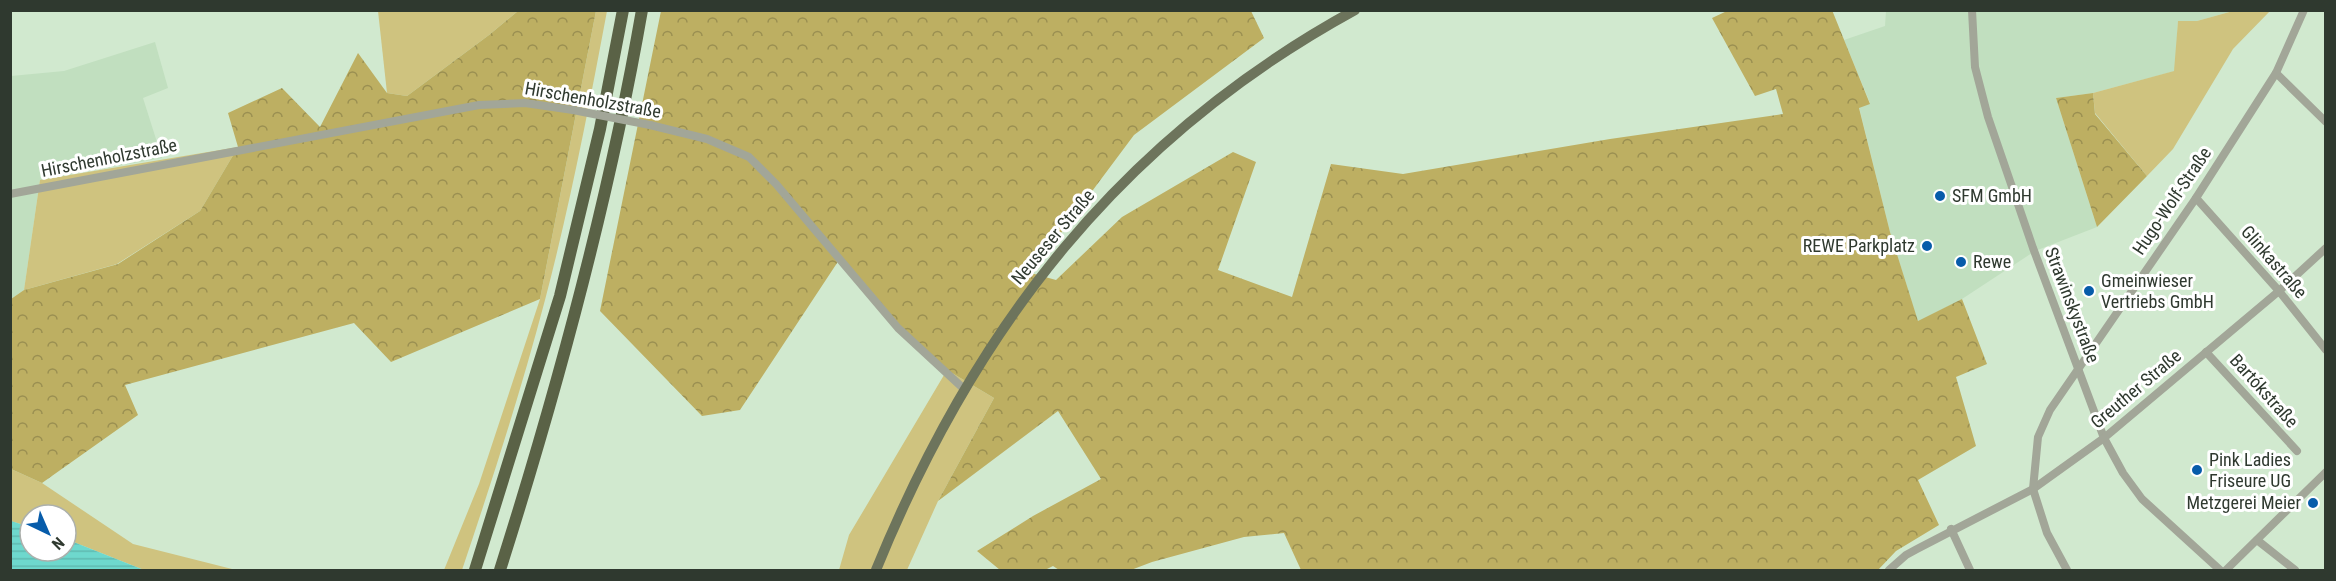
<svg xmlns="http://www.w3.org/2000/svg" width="2336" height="581" font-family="'Roboto Condensed',sans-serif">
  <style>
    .built { fill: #c1dfbf }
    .green { fill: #cfc37f }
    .forest { fill: url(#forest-crowns) }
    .water { fill: url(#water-rules) }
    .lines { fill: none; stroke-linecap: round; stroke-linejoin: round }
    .minor { stroke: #a2a698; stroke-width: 8 }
    .major { stroke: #6d745c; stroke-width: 10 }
    .highway { stroke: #5a6246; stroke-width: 12 }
    .minor-bridge { stroke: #a2a698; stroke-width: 8 }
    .poi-dot { fill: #075caa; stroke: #fff; stroke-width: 2 }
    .labels { text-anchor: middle; stroke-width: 6; stroke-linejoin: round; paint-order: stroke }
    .street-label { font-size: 18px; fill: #2f392f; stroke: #fff }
    .poi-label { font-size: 18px; fill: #2f392f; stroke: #fff; text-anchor: start }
  </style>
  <defs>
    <pattern id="forest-crowns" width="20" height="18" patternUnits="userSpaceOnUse" patternTransform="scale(1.5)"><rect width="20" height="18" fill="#bdaf62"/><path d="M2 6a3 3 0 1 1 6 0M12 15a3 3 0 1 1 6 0" fill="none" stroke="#9a8f51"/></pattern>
    <pattern id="water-rules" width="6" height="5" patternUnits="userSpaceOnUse" patternTransform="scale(1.5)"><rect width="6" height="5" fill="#6ed8cd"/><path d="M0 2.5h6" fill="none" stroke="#60bab0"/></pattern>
  </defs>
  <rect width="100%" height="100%" fill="#d1e9cf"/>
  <g class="built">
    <polygon points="1886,11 2233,11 2197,21 2178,21 2175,71 2093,93 2056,98 2097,227 2035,251 1962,299 1918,322 1890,232 1859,107 1870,103 1844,40 1885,26"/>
    <polygon points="155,42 168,88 143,98 162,158 40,180 24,290 11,299 11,76 64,71"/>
  </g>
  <g class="green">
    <polygon points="378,11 518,11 489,35 407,96 387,93"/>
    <path d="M 596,11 L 607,11 C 589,107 570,205 545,300 C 521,391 492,481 462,570 L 444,570 L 479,484 L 540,299 Z"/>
    <polygon points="2233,11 2270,11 2233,49 2173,149 2147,176 2095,113 2093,93 2174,71 2178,21 2197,21"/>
    <polygon points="238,147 200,211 117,264 24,290 40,180"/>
    <polygon points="947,370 994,398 938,501 907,570 839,570 849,535"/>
    <polygon points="11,469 42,483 133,544 236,570 144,570 66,539 66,515 30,515 30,527 11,521"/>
  </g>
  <g class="forest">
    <polygon points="1832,10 1870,104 1859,108 1890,232 1918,321 1962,299 1987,364 1956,377 1976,446 1918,480 1939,525 1896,551 1878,570 1301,570 1284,533 1244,537 1152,562 1131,570 1059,570 1053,566 1045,570 1000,570 977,551 1033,516 1101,479 1058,411 938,501 994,398 947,370 900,326 841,257 740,410 702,416 600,311 661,11 1251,11 1264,38 1134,135 1031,273 1056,280 1122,217 1233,152 1256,162 1218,270 1292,297 1331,164 1403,174 1610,139 1783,114 1776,89 1755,96 1712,18 1727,11"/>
    <polygon points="518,11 596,11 540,299 391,362 354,323 125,385 138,415 42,483 11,469 11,299 24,290 118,264 200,211 238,147 228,113 282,88 320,127 358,53 387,93 407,96 489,35"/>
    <polygon points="2093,93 2095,114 2147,176 2097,227 2056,98"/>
  </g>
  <polygon class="water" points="11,521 30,527 30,551 66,551 66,539 144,570 11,570"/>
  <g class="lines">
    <g class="minor">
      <polyline points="1972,10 1975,67 1988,117 2033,248 2104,438 2123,473 2142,499 2220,570"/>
      <polyline points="2276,73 2326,122"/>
      <polyline points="650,125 707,139 749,157 776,184 898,328 964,389"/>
      <polyline points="10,194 479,105 525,103 573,110"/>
      <polyline points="2196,198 2279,291 2326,350"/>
      <polyline points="2206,352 2297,451"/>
      <polyline points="1951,529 1970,570"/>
      <polyline points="2257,540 2295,570"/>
      <polyline points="1889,570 1906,555 1917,549 2033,489 2104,438 2279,291 2326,248"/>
      <polyline points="2067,570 2047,533 2033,489 2038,437 2050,410 2196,198 2276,73 2304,10"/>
      <polyline points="2226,570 2326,472"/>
    </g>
    <path class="major" d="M 876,570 C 975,327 1121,138 1355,10"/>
    <g class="highway">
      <polyline points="475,570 560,296 600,129 623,10"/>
      <path d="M 500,570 C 558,387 609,200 642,10"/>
    </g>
    <polyline class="minor-bridge" points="573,110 650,125"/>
  </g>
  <g class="poi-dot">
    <circle cx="1940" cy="196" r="6"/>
    <circle cx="1927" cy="246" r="6"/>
    <circle cx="1961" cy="262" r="6"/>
    <circle cx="2089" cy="291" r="6"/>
    <circle cx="2197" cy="470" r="6"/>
    <circle cx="2313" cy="503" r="6"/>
  </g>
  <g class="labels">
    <g class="street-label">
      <text transform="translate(593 100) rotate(10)" y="6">Hirschenholzstraße</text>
      <text transform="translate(109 158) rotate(-11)" y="6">Hirschenholzstraße</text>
      <text transform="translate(2172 201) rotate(-56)" y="6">Hugo-Wolf-Straße</text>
      <text transform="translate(1053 237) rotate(-50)" y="6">Neuseser Straße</text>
      <text transform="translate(2274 262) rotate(49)" y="6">Glinkastraße</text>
      <text transform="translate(2072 305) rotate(69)" y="6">Strawinskystraße</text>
      <text transform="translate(2136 389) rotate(-40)" y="6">Greuther Straße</text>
      <text transform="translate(2264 391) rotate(48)" y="6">Bartókstraße</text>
    </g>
    <g class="poi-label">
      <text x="1952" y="202">SFM GmbH</text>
      <text x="1915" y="252" text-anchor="end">REWE Parkplatz</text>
      <text x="1973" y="268">Rewe</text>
      <text x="2101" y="287">Gmeinwieser<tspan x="2101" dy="21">Vertriebs GmbH</tspan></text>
      <text x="2209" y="466">Pink Ladies<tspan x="2209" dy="21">Friseure UG</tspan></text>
      <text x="2301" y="509" text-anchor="end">Metzgerei Meier</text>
    </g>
  </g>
  <rect width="2336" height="581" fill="none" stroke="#2f392f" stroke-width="24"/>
  <g transform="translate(48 533) rotate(136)"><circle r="28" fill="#ffffff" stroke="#acb0ac" stroke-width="1.5"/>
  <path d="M0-4.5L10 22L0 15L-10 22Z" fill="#075caa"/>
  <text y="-9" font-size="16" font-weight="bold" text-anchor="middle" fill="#2f392f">N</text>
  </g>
</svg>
